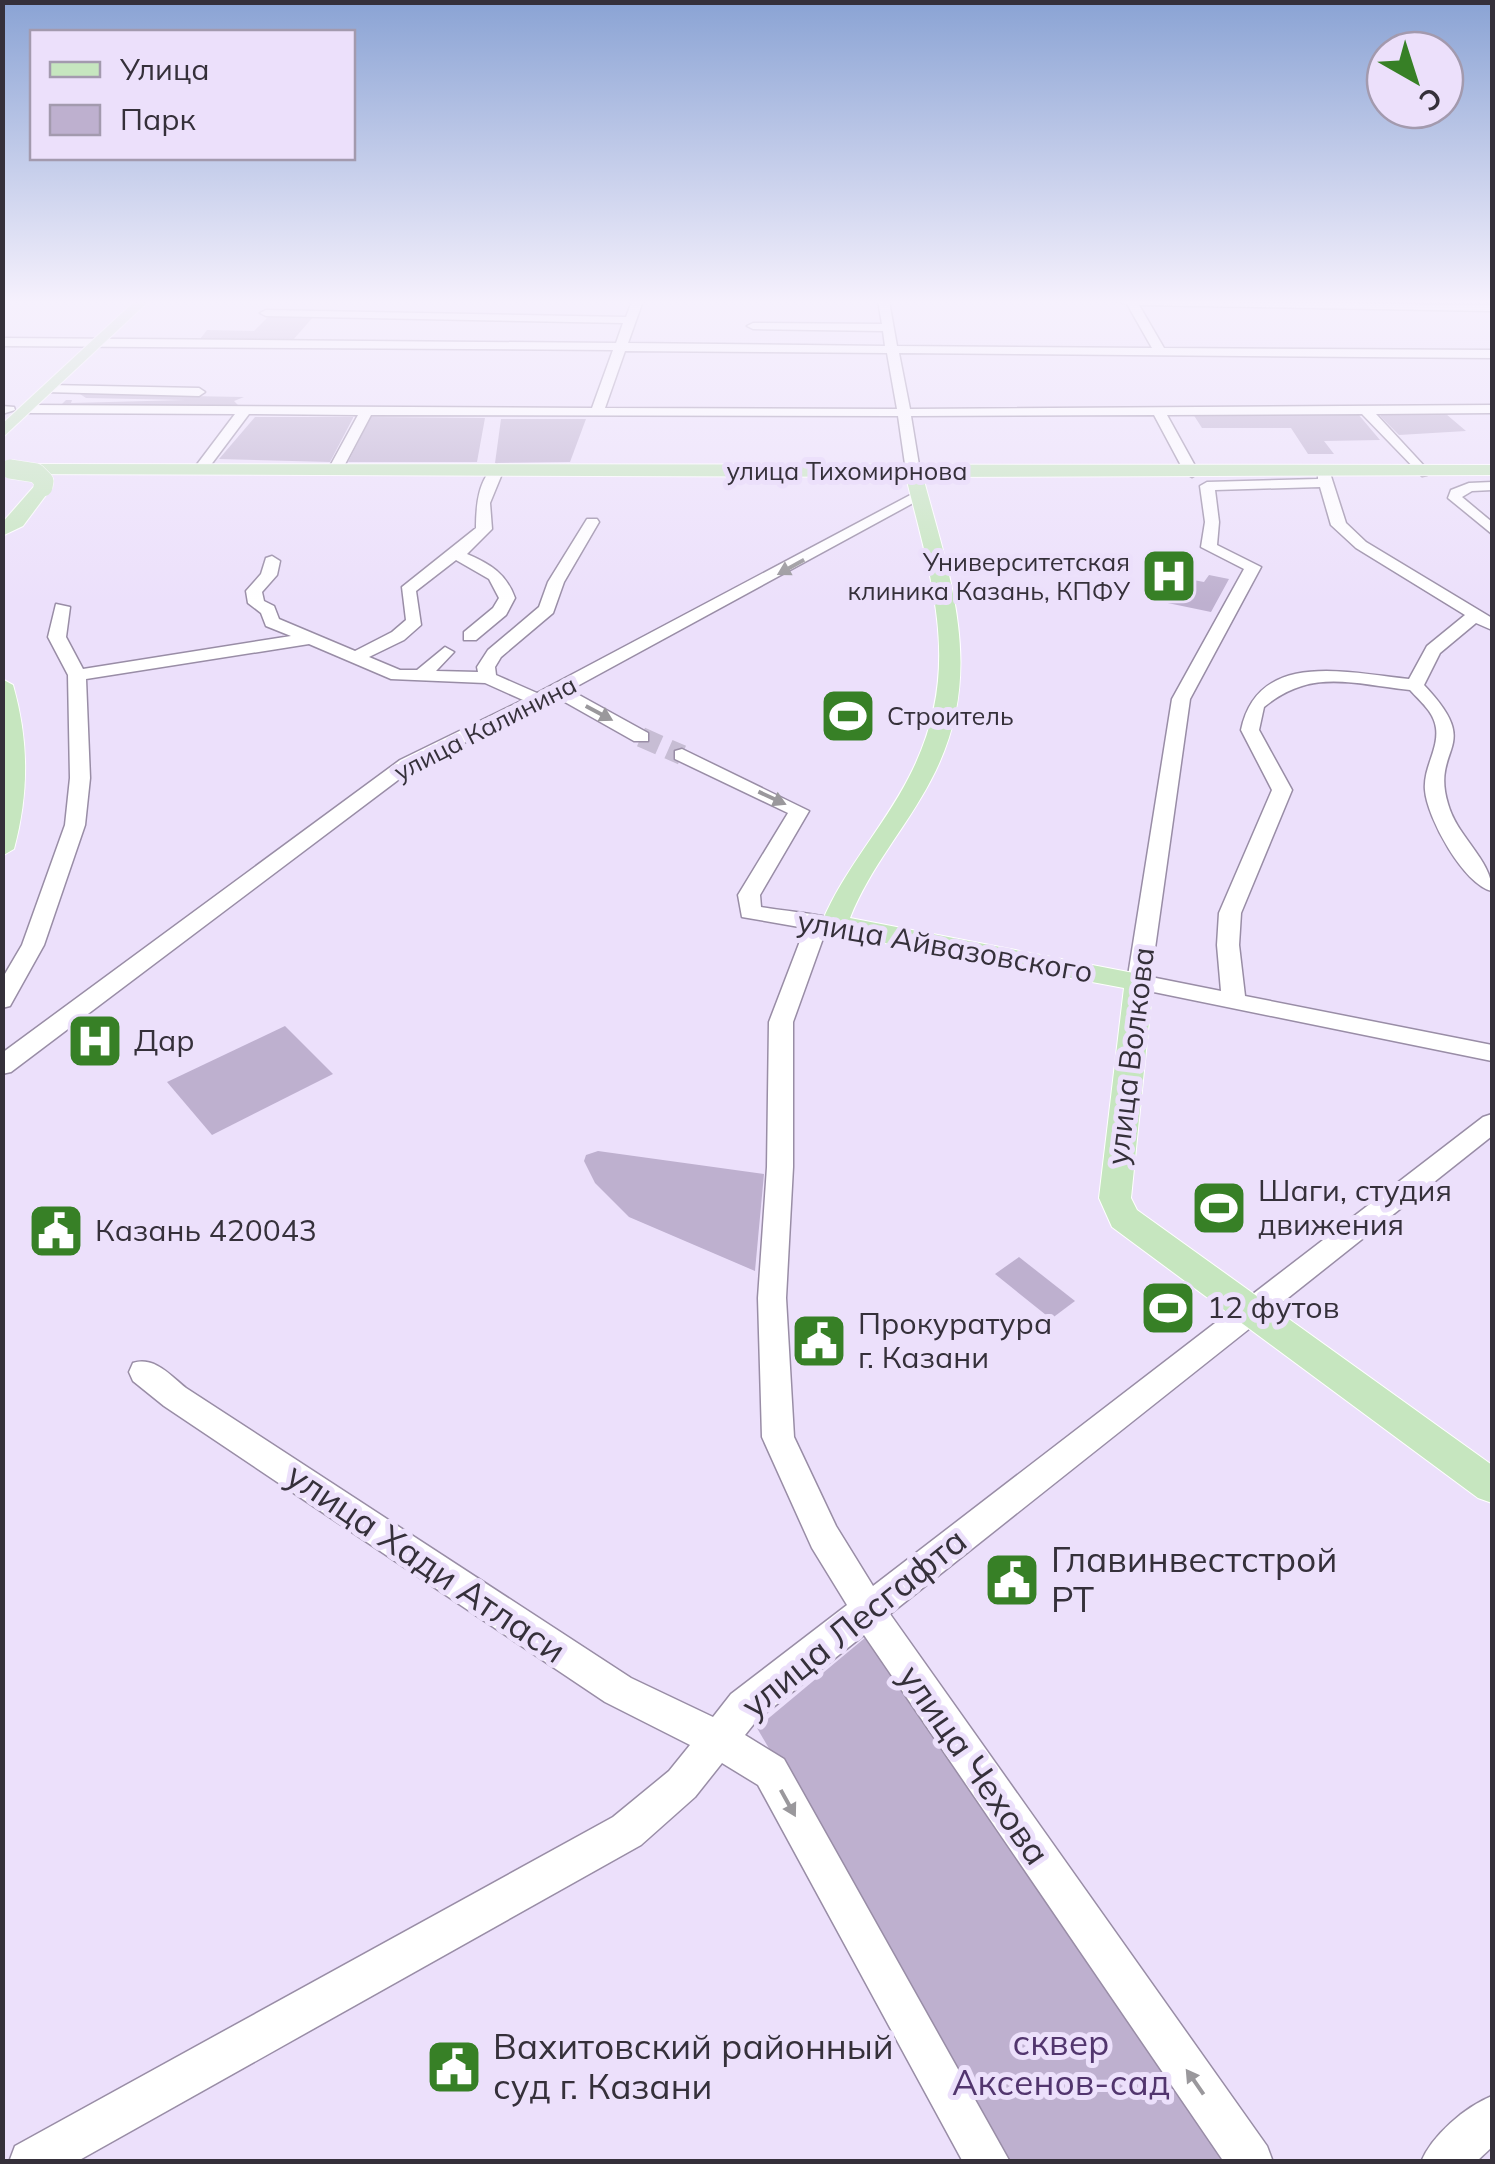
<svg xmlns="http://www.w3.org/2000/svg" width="1495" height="2164" font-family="Mulish,sans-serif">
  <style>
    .green { fill: #beb0cf }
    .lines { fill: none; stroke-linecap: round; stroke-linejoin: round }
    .minor-tunnel { stroke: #c7bdd4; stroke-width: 20; stroke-dasharray: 20 10; stroke-linecap: butt }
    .minor-casing { stroke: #998da6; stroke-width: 3 }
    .major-casing { stroke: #fff; stroke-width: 2 }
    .minor { fill: #fff; fill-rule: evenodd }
    .major { fill: #c6e6bf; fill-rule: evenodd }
    .major-bridge-casing { stroke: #fff; stroke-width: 20; stroke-linecap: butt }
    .major-bridge { stroke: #c6e6bf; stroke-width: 19 }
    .oneway { fill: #9a989c }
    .labels { text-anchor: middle; stroke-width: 10; stroke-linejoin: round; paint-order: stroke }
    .far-street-label { font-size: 25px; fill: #35303a; stroke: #ece0fb }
    .far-poi-label { font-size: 25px; fill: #35303a; stroke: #ece0fb; text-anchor: end }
    .street-label { font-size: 30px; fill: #35303a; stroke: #ece0fb }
    .poi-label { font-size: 30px; fill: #35303a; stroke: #ece0fb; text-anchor: start }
    .near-poi-label { font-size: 35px; fill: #35303a; stroke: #ece0fb; text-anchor: start }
    .near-street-label { font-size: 35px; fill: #35303a; stroke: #ece0fb }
    .near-park-label { font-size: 35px; fill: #52356e; stroke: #ece0fb }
  </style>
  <rect width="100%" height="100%" fill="#ece0fb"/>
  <g class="green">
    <polygon points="270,315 314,316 293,340 200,339 207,330 254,331"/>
    <polygon points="80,394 244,397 234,401 239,406 62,404 66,400 72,400 71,403 185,400 86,398"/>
    <polygon points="1193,414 1358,414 1380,440 1324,441 1334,454 1308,454 1291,428 1202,428"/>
    <polygon points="1383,414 1446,414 1466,431 1399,435 1380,416"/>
    <polygon points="255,417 353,417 353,418 330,462 219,459"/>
    <polygon points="371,417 485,418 477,462 348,462"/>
    <polygon points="501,419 586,419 570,462 495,463"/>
    <polygon points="1209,575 1229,579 1211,612 1158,601 1172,576 1204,582"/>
    <polygon points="285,1026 333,1074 212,1135 167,1082"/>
    <polygon points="598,1151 764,1174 755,1271 629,1217 595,1183 584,1161 586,1155"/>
    <polygon points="1019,1257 1075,1301 1051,1319 995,1274"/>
    <polygon points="872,1632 1239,2161 1010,2161 757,1728"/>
  </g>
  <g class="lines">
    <polyline class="minor-tunnel" points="641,737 682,755"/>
    <g class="minor-casing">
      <g id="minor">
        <path d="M 632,301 L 643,301 L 628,343 L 885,346 L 883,331 L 753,329 L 747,326 L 753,323 L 882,324 L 878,301 L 889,301 L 897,346 L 1152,348 L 1127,304 L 1116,301 L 1492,305 L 1492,311 L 1139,305 L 1164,348 L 1492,350 L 1492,358 L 899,353 L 910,409 L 1492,405 L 1492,413 L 1376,414 L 1427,469 L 1427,475 L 1422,476 L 1362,414 L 1167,415 L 1199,473 L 1192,477 L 1185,473 L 1154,415 L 911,416 L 920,471 L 913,475 L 906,471 L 898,416 L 371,415 L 343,468 L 336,472 L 329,468 L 358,415 L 249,414 L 207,470 L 202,471 L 195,467 L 235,414 L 28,413 L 22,409 L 28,405 L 592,408 L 613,350 L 2,346 L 2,338 L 616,343 L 623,323 L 266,316 L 260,313 L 266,310 L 626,317 ZM 625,351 L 887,353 L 897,409 L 605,408 Z"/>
        <polygon points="49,385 199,388 205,392 199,396 45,392 43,389"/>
        <polygon points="2,406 14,407 15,410 2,414"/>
        <path d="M 497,465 L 504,469 L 490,503 L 492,529 L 467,554 C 490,564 506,573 515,598 L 506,615 L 476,640 L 464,640 L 464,632 L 493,608 L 499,598 L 489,579 L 456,560 L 416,591 L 421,625 L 404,640 L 369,657 L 400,670 L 417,670 L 445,647 L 454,652 L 436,671 L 478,672 L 477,667 L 488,650 L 539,607 L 548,582 L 587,519 L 597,519 L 599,522 L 564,582 L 553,613 L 501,657 L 495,667 L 496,675 L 537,693 L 914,493 L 926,496 L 570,690 L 648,733 L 648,741 L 634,741 L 556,697 L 414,768 L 11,1072 L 2,1074 L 2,1053 L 400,760 L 523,700 L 485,683 L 391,679 L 309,644 L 86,679 L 90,778 L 85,825 L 44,945 L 10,1006 L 2,1008 L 2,979 L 22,945 L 65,825 L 70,778 L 68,675 L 48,637 L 56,604 L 70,607 L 66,637 L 83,669 L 291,636 L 266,626 L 261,613 L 248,603 L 246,591 L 261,574 L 266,558 L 272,556 L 280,561 L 277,575 L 262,592 L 264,601 L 274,606 L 279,619 L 355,651 L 392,632 L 406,620 L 402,587 L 476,528 C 476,507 478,477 497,465 Z"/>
        <path d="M 1318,470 L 1330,473 L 1346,523 L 1366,542 L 1492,618 L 1492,630 L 1476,623 L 1440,653 L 1424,685 C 1485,749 1430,745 1448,804 C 1457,837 1492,860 1492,891 C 1464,885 1427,818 1425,790 C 1423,768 1439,749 1436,728 C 1434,712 1420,701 1410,690 C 1351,684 1312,668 1264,707 L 1259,730 L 1292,790 L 1241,913 L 1239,945 L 1245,996 L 1492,1045 L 1492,1061 L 1139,989 L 1127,982 L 1172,699 L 1244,569 L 1201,547 L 1205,522 L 1200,486 L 1207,482 L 1318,479 ZM 1320,487 L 1331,525 L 1356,548 L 1465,615 L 1427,646 L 1409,679 C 1348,673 1258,649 1241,730 L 1272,790 L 1219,913 L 1217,945 L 1221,991 L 1151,977 L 1190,699 L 1261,567 L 1217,545 L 1219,522 L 1215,490 Z"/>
        <polygon points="1492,482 1492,490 1472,491 1462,497 1492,522 1492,534 1448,498 1451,490 1469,483"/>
        <path d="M 682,749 L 809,811 L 760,895 L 761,907 C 777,910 839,916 846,922 L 843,927 L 826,930 L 793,1022 L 793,1167 L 786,1298 L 794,1437 L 836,1526 L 873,1586 L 1483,1117 L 1492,1114 L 1492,1136 L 890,1614 L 1267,2146 L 1273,2162 L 1224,2162 L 864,1635 L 757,1720 L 745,1735 L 784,1759 L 1010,2162 L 963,2162 L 758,1785 L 722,1763 L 695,1797 L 641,1845 L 76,2162 L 9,2162 L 15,2146 L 613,1817 L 669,1771 L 690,1745 L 605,1702 L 164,1406 L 133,1381 L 129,1372 L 133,1363 C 154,1356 170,1375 186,1388 L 631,1678 L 713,1717 L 731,1694 L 847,1605 L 812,1548 L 762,1437 L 758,1298 L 767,1167 L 769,1022 L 805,928 L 742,917 L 738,895 L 788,813 L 675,759 L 675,751 Z"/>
        <path d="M 1492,2096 L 1492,2147 L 1476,2162 L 1421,2162 C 1432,2135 1465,2107 1492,2096 Z"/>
      </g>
    </g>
    <g class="major-casing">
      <g id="major">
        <polygon points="135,301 149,301 2,438 2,424"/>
        <path d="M 5,464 L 1492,465 L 1492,475 L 923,477 C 951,582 987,675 931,780 C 906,828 870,867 850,918 L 1149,976 L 1153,982 L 1131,1198 L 1137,1210 L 1492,1465 L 1492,1503 L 1478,1498 L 1112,1227 L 1099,1198 L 1124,988 L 889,944 L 826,928 L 822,922 C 844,869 883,828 909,777 C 964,671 932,583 906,477 L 5,474 Z"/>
        <polygon points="43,482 52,487 23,526 2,536 2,523 37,483"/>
        <path d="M 2,679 L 13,685 C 29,741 29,793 14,849 L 2,856 Z"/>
      </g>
    </g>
    <use href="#minor" class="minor"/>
    <use href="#major" class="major"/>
    <g class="major-bridge-casing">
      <polyline id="major-bridge" points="10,469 36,473 44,481 43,487"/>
    </g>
    <use href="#major-bridge" class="major-bridge"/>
  </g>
  <defs><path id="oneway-solid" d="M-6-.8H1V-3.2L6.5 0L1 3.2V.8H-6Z" transform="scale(2.5)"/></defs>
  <g class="oneway">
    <use href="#oneway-solid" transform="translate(791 567) rotate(151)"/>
    <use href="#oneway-solid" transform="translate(599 713) rotate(28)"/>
    <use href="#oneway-solid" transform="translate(772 798) rotate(25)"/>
    <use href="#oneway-solid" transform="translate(788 1803) rotate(61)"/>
    <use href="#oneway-solid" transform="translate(1195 2082) rotate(-125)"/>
  </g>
  <linearGradient id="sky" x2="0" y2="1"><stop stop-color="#8aa3d4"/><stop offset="0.5" stop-color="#f6f1fd"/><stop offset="1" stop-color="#f6f1fd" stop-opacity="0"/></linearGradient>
  <rect width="1495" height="604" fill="url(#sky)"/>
  <defs>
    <g id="hospital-square" transform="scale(2.875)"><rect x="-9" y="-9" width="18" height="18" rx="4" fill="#378026" stroke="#ece0fb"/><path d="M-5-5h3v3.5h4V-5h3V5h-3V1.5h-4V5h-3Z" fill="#fff"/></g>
    <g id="stadium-square" transform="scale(2.875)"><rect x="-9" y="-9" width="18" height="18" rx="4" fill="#378026" stroke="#ece0fb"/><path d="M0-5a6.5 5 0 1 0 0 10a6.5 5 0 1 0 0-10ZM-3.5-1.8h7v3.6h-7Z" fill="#fff"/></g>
    <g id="civic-square" transform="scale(2.875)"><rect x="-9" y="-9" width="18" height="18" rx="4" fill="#378026" stroke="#ece0fb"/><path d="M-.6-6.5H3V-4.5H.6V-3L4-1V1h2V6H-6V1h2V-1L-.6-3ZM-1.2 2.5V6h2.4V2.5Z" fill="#fff"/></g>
  </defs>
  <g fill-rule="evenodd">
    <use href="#hospital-square" x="1169" y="576"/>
    <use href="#stadium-square" x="848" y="716"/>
    <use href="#hospital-square" x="95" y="1041"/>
    <use href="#stadium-square" x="1219" y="1208"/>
    <use href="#civic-square" x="56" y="1231"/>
    <use href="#stadium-square" x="1168" y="1308"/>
    <use href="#civic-square" x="819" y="1341"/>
    <use href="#civic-square" x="1012" y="1580"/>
    <use href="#civic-square" x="454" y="2067"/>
  </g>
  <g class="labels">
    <g class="far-street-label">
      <text x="847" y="480">улица Тихомирнова</text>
      <text transform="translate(485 728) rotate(-27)" y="9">улица Калинина</text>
    </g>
    <g class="far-poi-label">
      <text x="1130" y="571">Университетская<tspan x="1130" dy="29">клиника Казань, КПФУ</tspan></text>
      <text x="887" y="725" text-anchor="start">Строитель</text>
    </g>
    <g class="street-label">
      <text transform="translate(945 947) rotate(10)" y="10">улица Айвазовского</text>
      <text transform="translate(1131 1056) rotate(-83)" y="10">улица Волкова</text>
    </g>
    <g class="poi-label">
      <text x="134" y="1051">Дар</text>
      <text x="1258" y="1201">Шаги, студия<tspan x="1258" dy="34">движения</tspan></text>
      <text x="95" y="1241">Казань 420043</text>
      <text x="1207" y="1318">12 футов</text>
      <text x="858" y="1334">Прокуратура<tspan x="858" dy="34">г. Казани</tspan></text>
    </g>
    <g class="near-poi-label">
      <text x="1051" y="1572">Главинвестстрой<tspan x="1051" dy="40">РТ</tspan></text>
      <text x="493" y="2059">Вахитовский районный<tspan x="493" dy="40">суд г. Казани</tspan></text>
    </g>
    <g class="near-street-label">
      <text transform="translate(426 1563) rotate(34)" y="12">улица Хади Атласи</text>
      <text transform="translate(854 1623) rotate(-39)" y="12">улица Лесгафта</text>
      <text transform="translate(974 1765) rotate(55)" y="12">улица Чехова</text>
    </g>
    <g class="near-park-label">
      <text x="1061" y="2055">сквер<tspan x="1061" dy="40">Аксенов-сад</tspan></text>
    </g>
  </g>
  <rect width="1495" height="2164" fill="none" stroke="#35303a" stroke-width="10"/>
  <rect x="30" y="30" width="325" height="130" fill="#ece0fb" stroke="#a39aae" stroke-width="2.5"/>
  <rect x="50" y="62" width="50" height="15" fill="#c6e6bf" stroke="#a39aae" stroke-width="2.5"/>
  <text x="120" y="80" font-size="30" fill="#35303a">Улица</text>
  <rect x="50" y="105" width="50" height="30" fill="#beb0cf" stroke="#a39aae" stroke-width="2.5"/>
  <text x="120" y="130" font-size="30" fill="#35303a">Парк</text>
  <g transform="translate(1415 80) rotate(141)"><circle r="48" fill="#ece0fb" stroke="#a39aae" stroke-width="2.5"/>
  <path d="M0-8L18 38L0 25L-18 38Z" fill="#378026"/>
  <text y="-15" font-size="28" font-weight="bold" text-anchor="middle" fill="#35303a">С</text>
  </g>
</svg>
